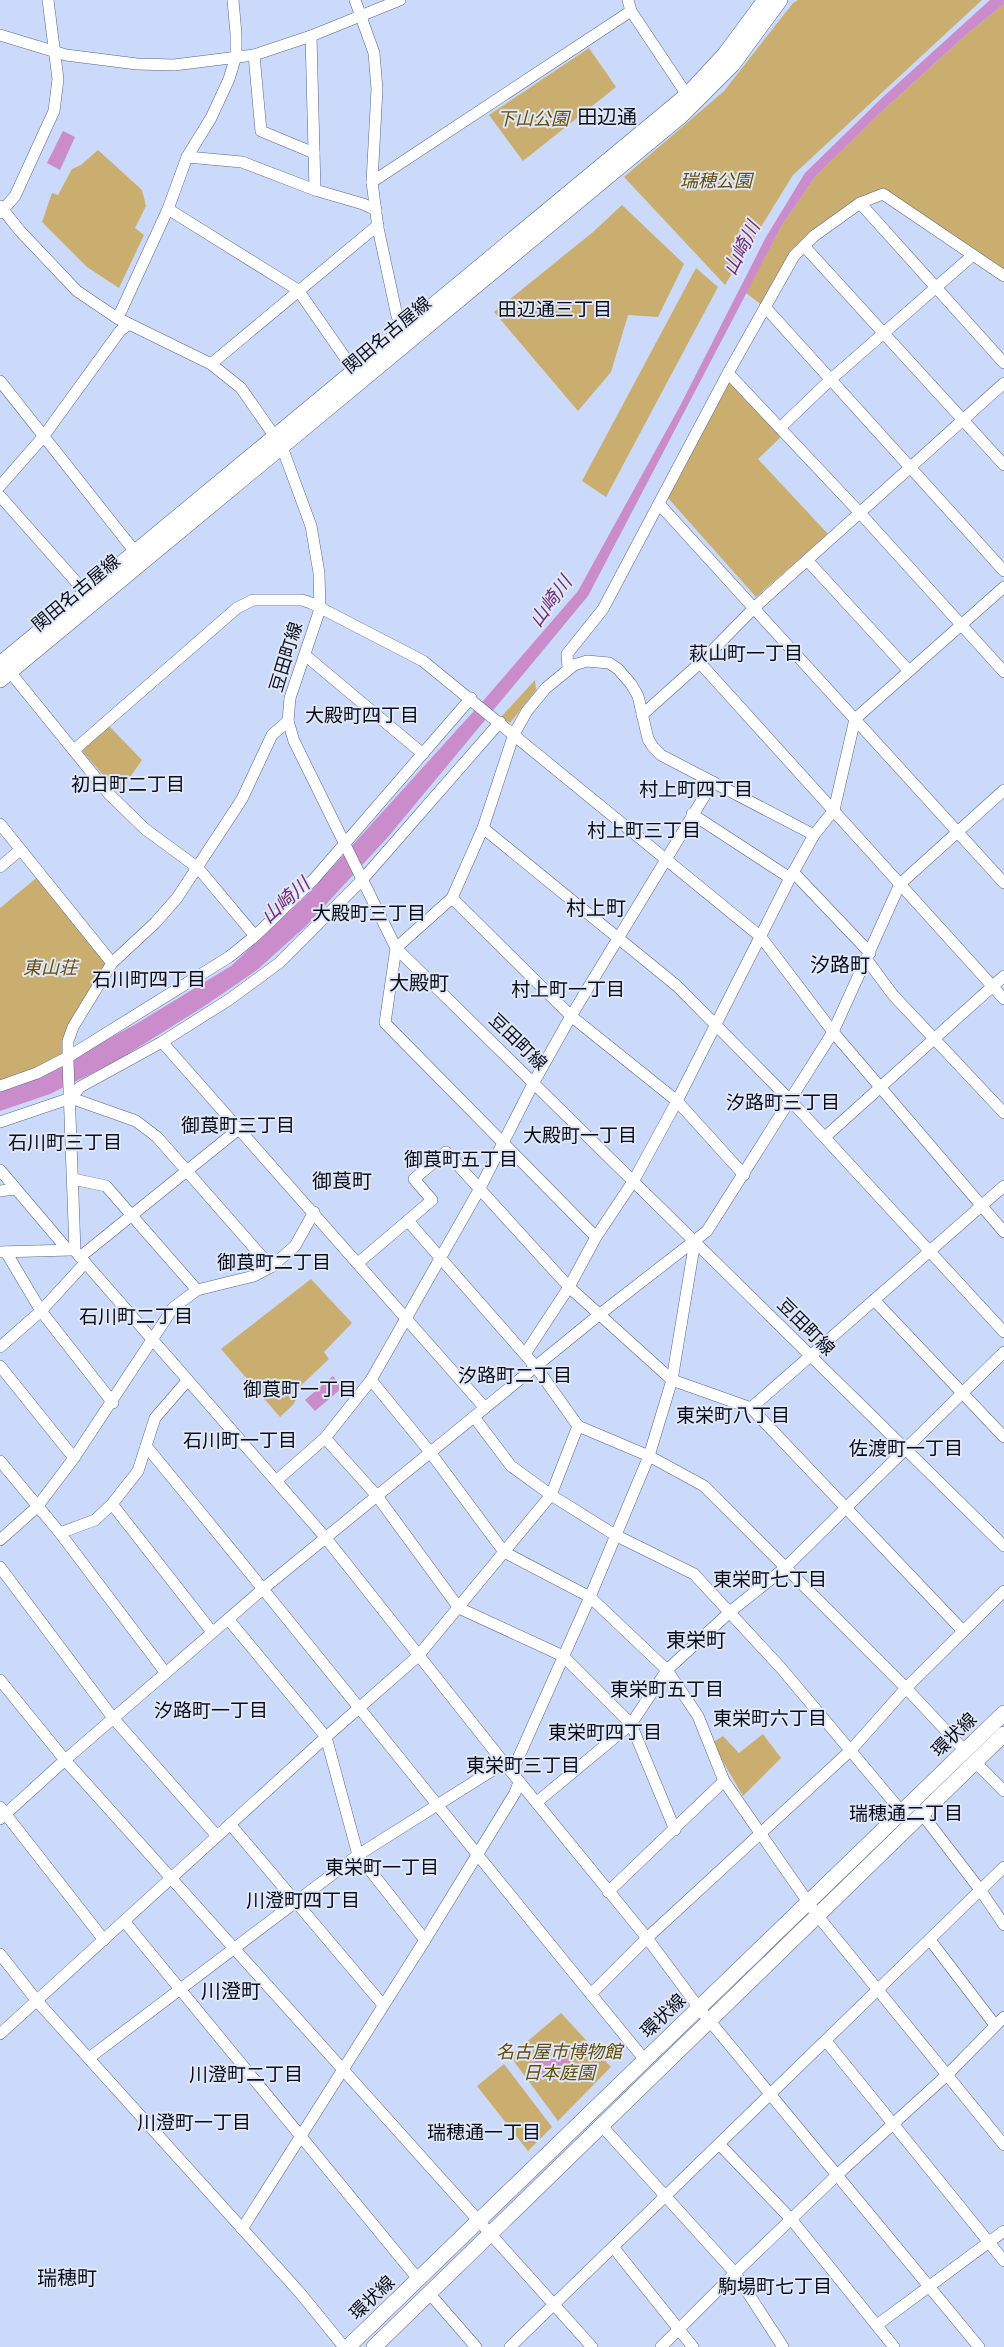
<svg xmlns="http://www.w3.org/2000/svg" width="1004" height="2347" font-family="Georgia,'Noto Sans JP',serif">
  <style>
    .green { fill: #caae6f }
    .water { fill: #ca8cca }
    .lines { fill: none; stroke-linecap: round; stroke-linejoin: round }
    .stream { stroke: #ca8cca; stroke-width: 3 }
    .minor-casing { stroke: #576688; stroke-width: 12 }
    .major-casing { stroke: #576688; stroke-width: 16 }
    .minor { stroke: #fff; stroke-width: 11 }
    .major { stroke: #fff; stroke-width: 15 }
    .labels { text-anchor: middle; stroke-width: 4; stroke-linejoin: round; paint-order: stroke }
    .park-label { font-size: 18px; font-style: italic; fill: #644c07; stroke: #e0e7f7 }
    .street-label { font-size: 18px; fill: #080d1a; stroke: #e0e7f7 }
    .water-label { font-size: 19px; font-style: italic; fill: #732a75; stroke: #e0e7f7 }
    .neighbourhood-label { font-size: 19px; fill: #080d1a; stroke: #e0e7f7 }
    .quarter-label { font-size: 20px; fill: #080d1a; stroke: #e0e7f7 }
  </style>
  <rect width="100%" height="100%" fill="#cbdafa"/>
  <g class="green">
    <polygon points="798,0 982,0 793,175 725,285 624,177 724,91 793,3"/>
    <polygon points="1004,4 1004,276 883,194 860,203 792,249 763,306 746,293 782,225 815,177 878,115 968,33"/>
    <polygon points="589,48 616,87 523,161 489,115"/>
    <polygon points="98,150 142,190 146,206 135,228 144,235 119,288 87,267 42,222 52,193 58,195 72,169 81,165"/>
    <polygon points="622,205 684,264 658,317 628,315 611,372 578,411 494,312 593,232"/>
    <polygon points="696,268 718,287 606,497 582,481"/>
    <polygon points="731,379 782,436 758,459 828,534 756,597 668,498"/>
    <polygon points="535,680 536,690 510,723 501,717"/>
    <polygon points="109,726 142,760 119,793 82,751"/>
    <polygon points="40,875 112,963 73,1027 68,1062 0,1086 0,908"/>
    <polygon points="311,1279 352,1323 324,1352 329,1359 293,1393 297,1398 293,1405 280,1417 221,1349"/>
    <polygon points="763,1734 781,1758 743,1796 712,1743 723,1736 739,1753"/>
    <polygon points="561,2013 611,2067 558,2121 510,2056"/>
    <polygon points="504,2064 552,2127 528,2151 477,2086"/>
  </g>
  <g class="water">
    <polygon points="990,0 1004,0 1004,4 968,33 878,115 815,177 782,225 588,596 388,837 306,926 257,970 203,1007 115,1062 50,1094 0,1111 0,1092 21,1085 136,1024 231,966 311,891 483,701 578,591 680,406 766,237 805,173 884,96"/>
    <polygon points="63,131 75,137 60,170 47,163"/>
    <polygon points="333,1376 342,1388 315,1411 305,1400"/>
    <path d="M 561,2045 L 567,2051 L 569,2057 L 562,2065 L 551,2070 L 549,2076 L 538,2081 L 531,2072 C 535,2061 532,2044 550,2046 C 555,2046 555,2048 561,2045 Z"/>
  </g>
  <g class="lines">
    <polyline class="stream" points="563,2059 575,2067 585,2069"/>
    <g class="minor-casing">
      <g id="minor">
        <polyline points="355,0 374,53 377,89 372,182 378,228 397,316 406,335"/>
        <polyline points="628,0 631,11 687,95"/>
        <polyline points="0,35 66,55 137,64 174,65 254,55 311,36 400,0"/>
        <polyline points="311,36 315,190"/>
        <polyline points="254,55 261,131 314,153"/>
        <polyline points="187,157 242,162 315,190 363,204 376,210"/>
        <polyline points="372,182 631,11"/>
        <polyline points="860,203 1004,363"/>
        <polyline points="0,206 20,231 77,291 117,318 211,364 241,388 282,447 311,526 319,573 320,609 290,698 288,721 294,741 396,948 1004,1546"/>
        <polyline points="168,209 298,290 355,372"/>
        <polyline points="0,213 15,196 54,111 58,79 48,0"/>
        <polyline points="804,246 1004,465"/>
        <polyline points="765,307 1004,571"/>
        <polyline points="117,318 122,309 168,209 187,157 211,118 229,79 236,56 236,34 233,0"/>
        <polyline points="211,364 378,225"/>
        <polyline points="728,373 860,513 1004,672"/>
        <polyline points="0,381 136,553"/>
        <polyline points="781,427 830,380 973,255"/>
        <polyline points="0,486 43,437 120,331 129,324"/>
        <polyline points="0,496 86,593"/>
        <polyline points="660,505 1004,883"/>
        <polyline points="807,560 909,671"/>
        <polyline points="305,655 423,754"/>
        <polyline points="700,663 1004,999"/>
        <polyline points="568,668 567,654 603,609 728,373 794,256 814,236 860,203 883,194 1004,276"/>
        <polyline points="10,672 109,794 145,829 198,868 255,936"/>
        <polyline points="642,715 700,663 755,607 1004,383"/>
        <polyline points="288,721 272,735 242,799 177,898 155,923 112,963 73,1027 68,1041 68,1062 75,1251 325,1537 504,1763 647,1938 699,2008 979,2347"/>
        <polyline points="74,750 237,608 253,600 302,600 311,603 423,661 761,937 833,1032 1004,1232"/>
        <polyline points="692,814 790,878"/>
        <polyline points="0,824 112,963"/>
        <polyline points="483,828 677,986 791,1101 1004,1332"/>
        <polyline points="0,867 20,850"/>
        <polyline points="793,872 870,953"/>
        <polyline points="452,898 571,1016 677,1101 744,1175"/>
        <polyline points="867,960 893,995 1004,1113"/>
        <polyline points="162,1042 485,1408"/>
        <polyline points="0,1086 37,1073 68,1057 229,957 255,936 314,879 471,698"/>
        <polyline points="71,1098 136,1121 157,1137 271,1267"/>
        <polyline points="0,1122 71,1098 80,1087 162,1042 230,999 279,963 362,880 500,722"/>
        <polyline points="825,1137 1004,976"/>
        <polyline points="0,1170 67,1249"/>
        <polyline points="73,1179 106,1186 197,1290"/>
        <polyline points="0,1191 15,1189"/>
        <polyline points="408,1221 536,1367 578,1426"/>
        <polyline points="596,1237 385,1023 396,948 452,898 483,828 514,734 527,711 546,688 574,665 587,661 609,663 618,669 631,684 638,696 648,739 653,747 661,755 814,835"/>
        <polyline points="0,1252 71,1250"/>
        <polyline points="6,1252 41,1311 113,1403"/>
        <polyline points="80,1257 240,1128"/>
        <polyline points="358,1263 432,1200 414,1179 446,1152 569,1287 672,1380 751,1408 963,1631"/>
        <polyline points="875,1301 1004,1437"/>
        <polyline points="0,1347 41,1311 85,1263"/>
        <polyline points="525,1354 569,1287 596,1237 634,1180 677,1101 790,878 814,835 834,810 855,719 1004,587"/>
        <polyline points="0,1366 74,1458"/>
        <polyline points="371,1380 430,1452 504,1552 590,1597 667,1670 698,1716 724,1781 817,1915 1004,2145"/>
        <polyline points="751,1408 1004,1186"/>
        <polyline points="474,1417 511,1466 551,1495 615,1535 694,1574 781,1668 902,1812"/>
        <polyline points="325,1438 377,1496 459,1608 563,1656 631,1724 675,1830"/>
        <path d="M 146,1446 C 314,1649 477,1857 645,2060"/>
        <polyline points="0,1461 60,1533 165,1672"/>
        <polyline points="276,1481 325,1438 371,1380 479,1190 534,1082 571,1016 713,782"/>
        <polyline points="112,1504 212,1632"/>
        <polyline points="60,1533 95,1520 112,1504 138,1471 155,1418 187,1381"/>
        <polyline points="0,1540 37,1507 74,1458 173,1308 197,1290 254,1276 271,1267 295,1246 314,1212"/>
        <polyline points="0,1567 113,1718 217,1836"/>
        <polyline points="228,1619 326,1737 358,1855 425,1940"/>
        <polyline points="0,1680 65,1760 592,2347"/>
        <polyline points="975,1762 1004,1791"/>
        <polyline points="512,1772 590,1597 649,1456 672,1380 695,1241"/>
        <polyline points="537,1802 631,1724 667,1670 731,1611 786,1567 1004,1352"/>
        <polyline points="0,1807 104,1940"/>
        <polyline points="922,1814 981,1891 1004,1925"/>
        <polyline points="0,1819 65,1760 264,1588 600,1314 707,1231 833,1032 900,884 1004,790"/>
        <polyline points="230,1824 383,2005"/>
        <polyline points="608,1892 724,1781"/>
        <polyline points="124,1921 418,2279"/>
        <polyline points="930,1940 995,2025"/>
        <polyline points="0,1954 37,2001 301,2294 344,2347"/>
        <polyline points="591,1994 647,1938 851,1750 906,1688 1004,1591"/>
        <polyline points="0,2034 326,1737 418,1656 551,1495 578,1426 649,1456 704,1486 906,1688 965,1751"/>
        <polyline points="826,2041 1004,2261"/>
        <polyline points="89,2058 358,1855 504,1763"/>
        <polyline points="601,2125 735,2273 783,2347"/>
        <polyline points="720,2145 791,2219 894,2347"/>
        <polyline points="242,2229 425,1940 515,1793 519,1782"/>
        <polyline points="613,2247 693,2347"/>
        <polyline points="429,2293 476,2347"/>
        <polyline points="877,2325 1004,2231"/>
        <polyline points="510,2347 1004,1867"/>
        <polyline points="661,2347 735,2273 838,2174 948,2074 1004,2017"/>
      </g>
    </g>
    <g class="major-casing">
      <g id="major">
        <polyline points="0,664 687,95 725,54 765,0"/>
        <polyline points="0,680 681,116 733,64 780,0"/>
        <polyline points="348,2347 1004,1713"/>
        <polyline points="374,2347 1004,1734"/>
      </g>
    </g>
    <use href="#minor" class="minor"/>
    <use href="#major" class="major"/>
  </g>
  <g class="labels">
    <g class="park-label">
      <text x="533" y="125">下山公園</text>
      <text x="716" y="187">瑞穂公園</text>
      <text x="50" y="974">東山荘</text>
      <text x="559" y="2058">名古屋市博物館<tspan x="559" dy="21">日本庭園</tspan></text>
    </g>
    <g class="street-label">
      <text transform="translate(387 335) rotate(-40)" y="6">関田名古屋線</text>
      <text transform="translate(76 593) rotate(-40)" y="6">関田名古屋線</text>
      <text transform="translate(286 657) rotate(-73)" y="6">豆田町線</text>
      <text transform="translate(518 1042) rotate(44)" y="6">豆田町線</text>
      <text transform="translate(806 1327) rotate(45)" y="6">豆田町線</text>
      <text transform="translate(954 1735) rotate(-44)" y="6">環状線</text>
      <text transform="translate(663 2016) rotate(-44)" y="6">環状線</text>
      <text transform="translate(372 2298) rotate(-44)" y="6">環状線</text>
    </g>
    <g class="water-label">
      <text transform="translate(741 248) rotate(-63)" y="7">山崎川</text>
      <text transform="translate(550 601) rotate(-54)" y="7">山崎川</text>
      <text transform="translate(285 900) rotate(-42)" y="7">山崎川</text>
    </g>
    <g class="neighbourhood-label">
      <text x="555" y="316">田辺通三丁目</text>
      <text x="746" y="660">萩山町一丁目</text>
      <text x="362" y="722">大殿町四丁目</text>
      <text x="128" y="791">初日町二丁目</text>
      <text x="696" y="796">村上町四丁目</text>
      <text x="644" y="837">村上町三丁目</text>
      <text x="369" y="920">大殿町三丁目</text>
      <text x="149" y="986">石川町四丁目</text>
      <text x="568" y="996">村上町一丁目</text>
      <text x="783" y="1109">汐路町三丁目</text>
      <text x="238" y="1132">御莨町三丁目</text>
      <text x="580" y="1142">大殿町一丁目</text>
      <text x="65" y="1149">石川町三丁目</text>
      <text x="461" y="1166">御莨町五丁目</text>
      <text x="274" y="1269">御莨町二丁目</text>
      <text x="136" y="1323">石川町二丁目</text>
      <text x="515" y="1382">汐路町二丁目</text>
      <text x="300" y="1396">御莨町一丁目</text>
      <text x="733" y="1422">東栄町八丁目</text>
      <text x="240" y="1447">石川町一丁目</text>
      <text x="906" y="1455">佐渡町一丁目</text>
      <text x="770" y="1586">東栄町七丁目</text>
      <text x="667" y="1696">東栄町五丁目</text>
      <text x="211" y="1717">汐路町一丁目</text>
      <text x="770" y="1725">東栄町六丁目</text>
      <text x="605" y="1739">東栄町四丁目</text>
      <text x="523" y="1772">東栄町三丁目</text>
      <text x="906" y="1820">瑞穂通二丁目</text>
      <text x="382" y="1874">東栄町一丁目</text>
      <text x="303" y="1907">川澄町四丁目</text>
      <text x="246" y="2081">川澄町二丁目</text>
      <text x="194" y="2129">川澄町一丁目</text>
      <text x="484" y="2139">瑞穂通一丁目</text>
      <text x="775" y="2293">駒場町七丁目</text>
    </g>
    <g class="quarter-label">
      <text x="607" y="124">田辺通</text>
      <text x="596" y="915">村上町</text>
      <text x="840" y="972">汐路町</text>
      <text x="419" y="990">大殿町</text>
      <text x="342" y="1188">御莨町</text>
      <text x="696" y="1647">東栄町</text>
      <text x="231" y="1998">川澄町</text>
      <text x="67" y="2285">瑞穂町</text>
    </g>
  </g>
</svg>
